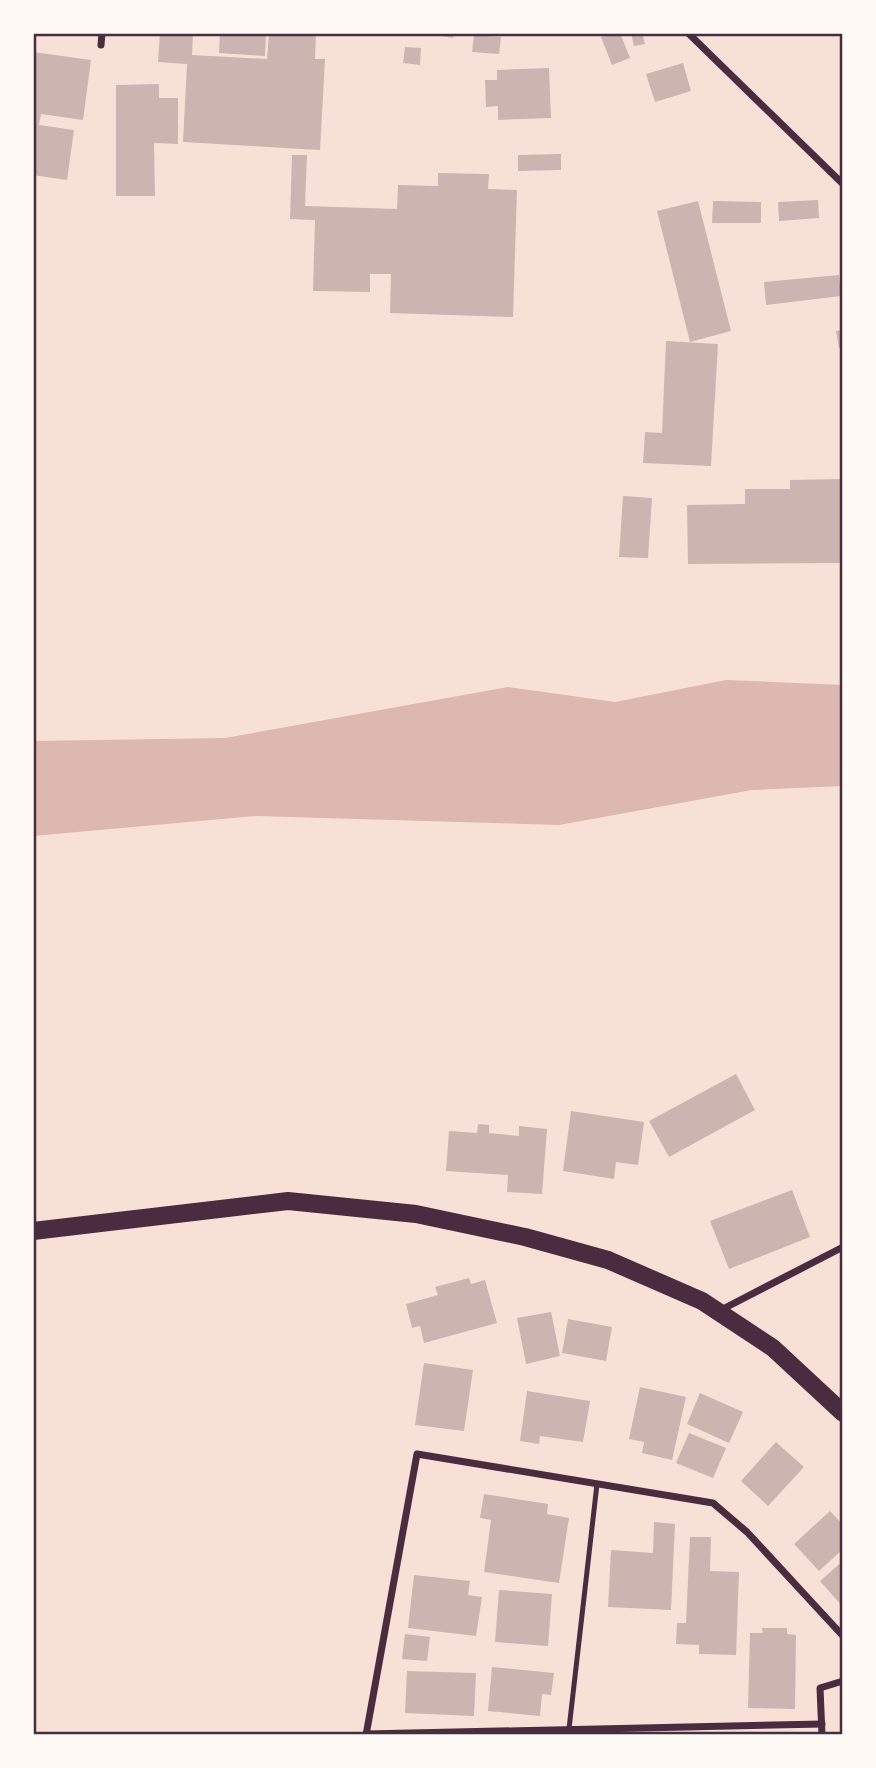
<svg xmlns="http://www.w3.org/2000/svg" width="876" height="1768" font-family="'Source Sans 3',sans-serif">
  <style>
    .water { fill: #dcb8b0 }
    .building { fill: #ccb4b1 }
    .lines { fill: none; stroke-linecap: round; stroke-linejoin: round }
    .service { stroke: #4a2c40; stroke-width: 5 }
    .minor { stroke: #4a2c40; stroke-width: 7 }
    .primary { stroke: #4a2c40; stroke-width: 18 }
    .neatline { fill: none; stroke: #4a2c40; stroke-width: 2.5 }
  </style>
  <rect width="100%" height="100%" fill="#f7e1d7"/>
  <polygon class="water" points="726,680 843,685 843,786 752,790 559,825 255,816 33,836 33,741 225,738 508,687 615,702"/>
  <g class="building">
    <polygon points="160,33 193,33 192,55 267,59 269,33 316,33 315,59 325,59 320,150 183,142 187,64 158,62"/>
    <polygon points="220,33 266,33 265,56 219,53"/>
    <polygon points="426,33 454,33 453,38"/>
    <polygon points="611,33 620,33 630,58 612,65 601,37"/>
    <polygon points="631,33 642,33 645,44 634,46"/>
    <polygon points="474,35 501,37 499,54 472,52"/>
    <polygon points="405,47 421,48 420,65 403,63"/>
    <polygon points="33,52 91,60 83,120 41,114 39,125 74,130 67,180 33,175"/>
    <polygon points="683,63 691,91 655,102 646,74"/>
    <polygon points="549,68 551,118 498,120 498,106 486,107 485,80 497,80 497,70"/>
    <polygon points="159,84 159,98 178,98 178,144 154,143 155,196 116,196 116,85"/>
    <polygon points="561,154 561,170 518,171 518,155"/>
    <polygon points="292,155 307,155 305,206 397,209 398,185 438,186 438,173 489,174 488,189 517,190 513,317 390,313 391,274 370,274 370,292 313,291 315,220 290,219"/>
    <polygon points="818,200 819,218 779,221 778,202"/>
    <polygon points="698,201 731,331 690,342 657,211"/>
    <polygon points="713,201 761,202 761,223 712,223"/>
    <polygon points="839,275 841,296 766,305 764,282"/>
    <polygon points="843,330 843,348 839,348 836,331"/>
    <polygon points="666,341 718,344 711,466 643,463 645,432 662,433"/>
    <polygon points="843,479 843,563 688,564 687,505 745,504 745,489 790,489 790,480"/>
    <polygon points="623,496 652,498 648,558 619,557"/>
    <polygon points="736,1074 755,1110 669,1157 649,1121"/>
    <polygon points="571,1111 644,1122 638,1165 616,1162 614,1179 563,1171"/>
    <polygon points="478,1124 489,1125 489,1133 519,1136 519,1126 547,1129 542,1194 507,1192 508,1175 446,1171 449,1131 477,1133"/>
    <polygon points="792,1190 810,1237 729,1269 710,1221"/>
    <polygon points="469,1278 471,1284 485,1280 497,1323 424,1343 420,1326 412,1328 406,1304 438,1295 435,1287"/>
    <polygon points="551,1312 560,1356 526,1364 517,1318"/>
    <polygon points="568,1319 612,1327 606,1361 562,1353"/>
    <polygon points="424,1363 473,1370 464,1431 415,1425"/>
    <polygon points="640,1387 686,1397 672,1460 642,1453 644,1442 629,1439"/>
    <polygon points="527,1391 590,1401 583,1442 540,1436 539,1444 520,1441"/>
    <polygon points="700,1393 743,1412 729,1443 687,1424"/>
    <polygon points="689,1433 726,1448 713,1478 676,1463"/>
    <polygon points="776,1442 804,1467 768,1506 741,1481"/>
    <polygon points="484,1494 548,1504 547,1514 569,1518 559,1583 484,1572 491,1520 480,1518"/>
    <polygon points="830,1511 843,1525 843,1549 819,1571 794,1544"/>
    <polygon points="654,1522 675,1524 671,1610 608,1607 611,1550 653,1553"/>
    <polygon points="690,1537 711,1537 710,1571 739,1572 736,1655 699,1654 699,1645 676,1644 677,1623 686,1623"/>
    <polygon points="843,1561 843,1607 820,1581"/>
    <polygon points="414,1575 470,1581 468,1595 482,1597 476,1636 408,1628"/>
    <polygon points="499,1590 552,1594 548,1646 495,1642"/>
    <polygon points="762,1628 787,1628 787,1634 796,1635 795,1709 748,1708 750,1633 763,1633"/>
    <polygon points="405,1634 430,1637 427,1661 402,1659"/>
    <polygon points="492,1667 554,1673 551,1695 542,1694 540,1716 488,1711"/>
    <polygon points="407,1671 476,1673 474,1716 405,1713"/>
  </g>
  <g class="lines">
    <polyline class="service" points="569,1729 597,1484"/>
    <g class="minor">
      <polyline points="688,33 843,184"/>
      <polyline points="101,45 102,33"/>
      <polyline points="719,1311 843,1247"/>
      <polyline points="366,1734 822,1724"/>
      <polyline points="366,1735 417,1454 713,1503 747,1532 843,1636"/>
      <polyline points="822,1735 820,1688 843,1681"/>
    </g>
    <polyline class="primary" points="33,1231 288,1201 416,1214 525,1237 608,1260 702,1301 773,1348 843,1413"/>
  </g>
  <rect width="876" height="1768" fill="none" stroke="#fffaf5" stroke-width="70"/>
  <rect x="35" y="35" width="806" height="1698" class="neatline"/>
</svg>
